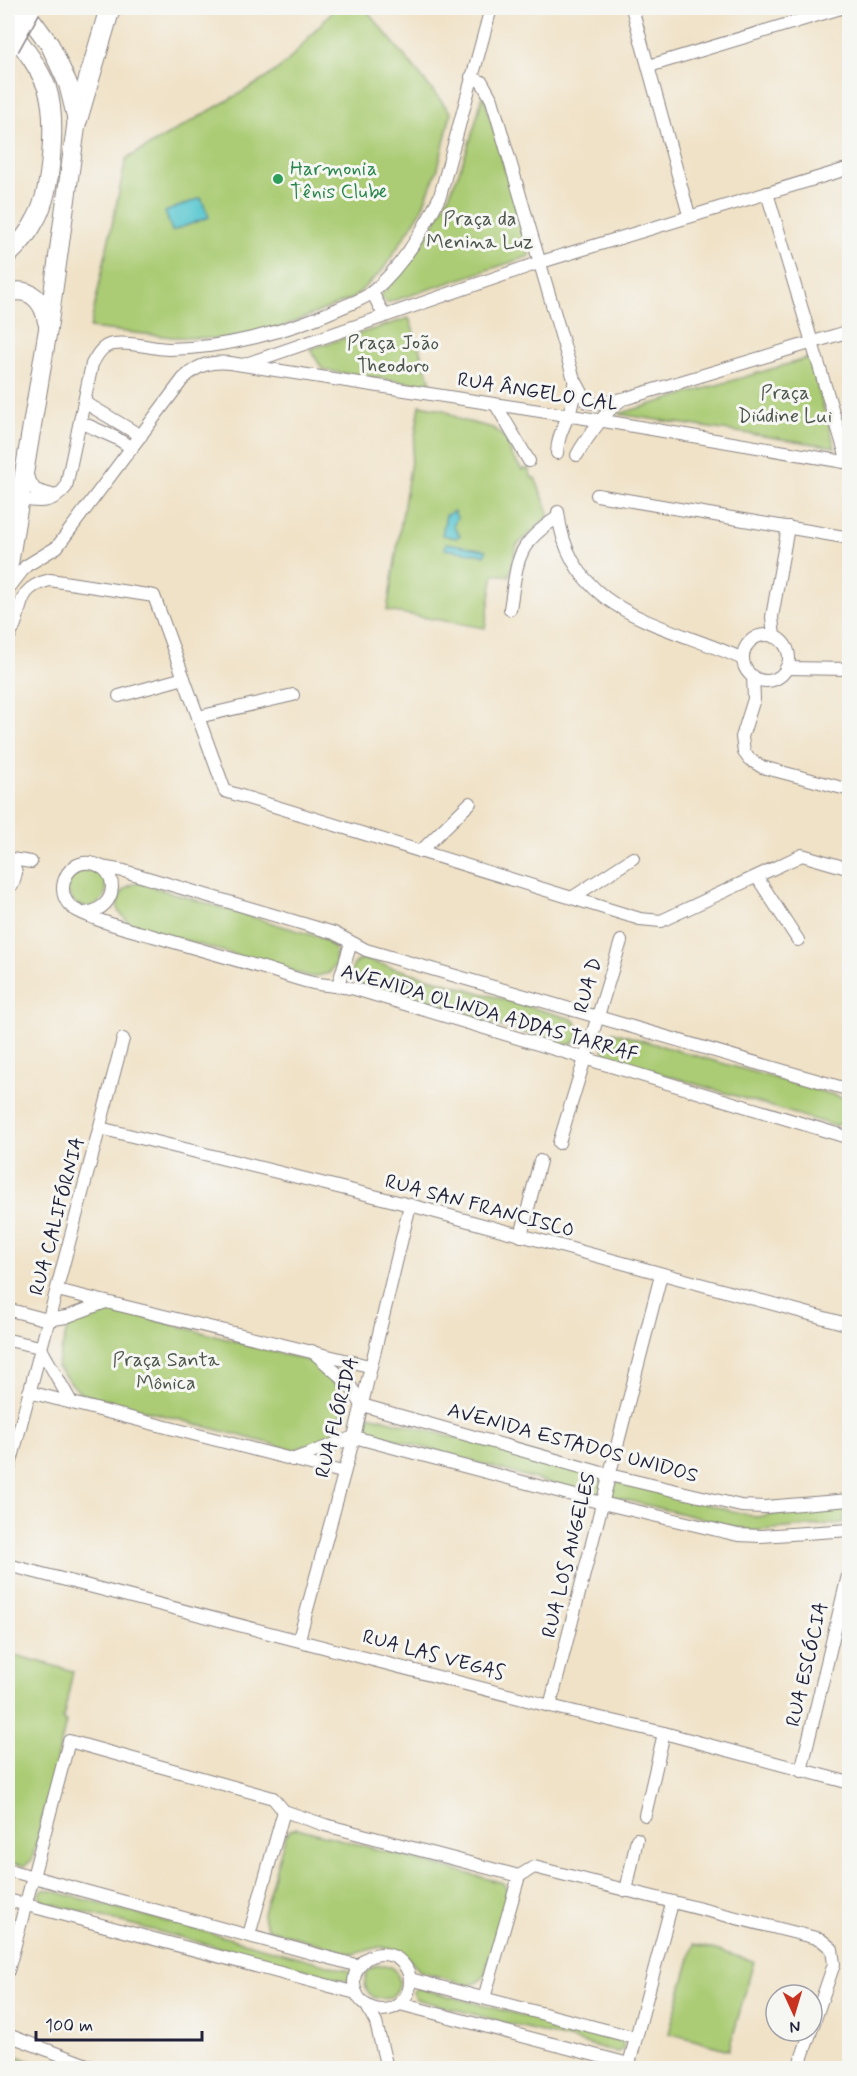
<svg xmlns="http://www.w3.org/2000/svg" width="857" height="2076" font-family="Mynerve,sans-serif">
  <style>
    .green { fill: #abcc75; stroke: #667758; stroke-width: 1.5 }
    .water { fill: #5bc8d1; stroke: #3e7586; stroke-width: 1.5 }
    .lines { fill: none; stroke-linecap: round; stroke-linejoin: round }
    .street-casing { stroke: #898281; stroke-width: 14 }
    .secondary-casing { stroke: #898281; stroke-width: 20 }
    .primary-casing { stroke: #898281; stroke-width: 22 }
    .highway-casing { stroke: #898281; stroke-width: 25 }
    .street { stroke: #fff; stroke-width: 12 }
    .secondary { stroke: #fff; stroke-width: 18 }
    .primary { stroke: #fff; stroke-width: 20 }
    .highway { stroke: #fff; stroke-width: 22 }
    .highway-bridge-casing { stroke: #898281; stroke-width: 25; stroke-linecap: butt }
    .highway-bridge { stroke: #fff; stroke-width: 22 }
    .leisure-dot { fill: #2e9e5b; stroke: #f6f6f2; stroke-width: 2 }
    .labels { text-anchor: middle; stroke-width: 6; stroke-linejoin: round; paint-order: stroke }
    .leisure-label { font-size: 20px; fill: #27864d; stroke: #f6f6f2; text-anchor: start }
    .park-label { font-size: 20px; fill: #4b554c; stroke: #f6f6f2 }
    .street-label { font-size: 20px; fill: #22223b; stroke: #f6f6f2 }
  </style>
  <rect width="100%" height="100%" fill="#f6f6f2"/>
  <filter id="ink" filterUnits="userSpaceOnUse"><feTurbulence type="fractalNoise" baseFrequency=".0167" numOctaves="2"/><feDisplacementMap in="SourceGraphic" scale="12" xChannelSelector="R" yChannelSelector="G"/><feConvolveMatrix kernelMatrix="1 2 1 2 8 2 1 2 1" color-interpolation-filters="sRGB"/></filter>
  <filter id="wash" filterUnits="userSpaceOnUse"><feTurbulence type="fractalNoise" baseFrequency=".008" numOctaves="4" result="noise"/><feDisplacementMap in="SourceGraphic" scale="24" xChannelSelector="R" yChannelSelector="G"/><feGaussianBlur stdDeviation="1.35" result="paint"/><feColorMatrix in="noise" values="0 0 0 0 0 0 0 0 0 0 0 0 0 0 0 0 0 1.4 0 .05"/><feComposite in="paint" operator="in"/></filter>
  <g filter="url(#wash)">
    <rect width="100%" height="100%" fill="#f0e2c7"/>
    <g class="green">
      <polygon points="335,8 365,8 451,113 438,168 420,213 382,271 353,298 277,329 224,339 172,337 90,328 126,159 263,80 287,62"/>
      <path d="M 483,93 L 530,256 L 387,303 L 380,296 C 436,238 465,171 483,93 Z"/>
      <polygon points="409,318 432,386 323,370 310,349"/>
      <polygon points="809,358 835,447 618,414"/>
      <polygon points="420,405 444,410 461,420 493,428 507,440 511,454 522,470 528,468 532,478 535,478 548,510 548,517 517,545 509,576 494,574 485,628 387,611"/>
      <circle cx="87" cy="888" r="19"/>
      <path d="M 139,883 L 325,939 L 335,949 L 336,964 L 329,973 L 312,977 L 131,925 L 118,911 C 116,896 124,885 139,883 Z"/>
      <path d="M 362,959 L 572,1019 L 577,1024 L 579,1036 L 573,1043 L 564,1045 L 362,985 C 349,978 348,965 362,959 Z"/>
      <path d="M 613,1032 L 844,1098 L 849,1103 L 849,1121 L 835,1126 L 610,1058 C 599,1050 600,1037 613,1032 Z"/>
      <polygon points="108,1307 320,1364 346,1400 335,1435 294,1450 80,1393 57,1367 69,1322"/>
      <polygon points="369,1415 605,1477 599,1497 365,1431"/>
      <polygon points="612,1480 756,1517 849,1504 843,1523 752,1531 610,1496"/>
      <polygon points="8,1653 73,1671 63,1719 66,1723 32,1860 24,1866 8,1862"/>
      <polygon points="297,1828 503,1883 507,1890 507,1896 484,1977 476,1983 469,1985 420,1971 407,1957 394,1949 380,1947 353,1954 268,1929 264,1921 263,1913 285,1837 290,1830"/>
      <polygon points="45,1889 351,1971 352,1977 347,1981 42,1901 39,1894"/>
      <polygon points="694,1944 754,1961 729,2050 669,2033"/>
      <circle cx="382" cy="1982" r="17"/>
      <polygon points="418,1988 622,2042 624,2049 617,2052 416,1999 413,1992"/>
      <polygon points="8,2053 49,2068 8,2068"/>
    </g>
    <g class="water">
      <polygon points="201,198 209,217 172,231 165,212"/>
      <polygon points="454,511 457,518 453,526 460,535 456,538 442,535 446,515"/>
      <polygon points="446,543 486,550 485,555 445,549"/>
    </g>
  </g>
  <g filter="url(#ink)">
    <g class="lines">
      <g class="street-casing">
        <g id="street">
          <polyline points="632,8 689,215"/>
          <polyline points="649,66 841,8"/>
          <polyline points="471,77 482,82 492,100 573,376 587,402 597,404 627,398 850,331"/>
          <polyline points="767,193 848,462"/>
          <polyline points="372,292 384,315"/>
          <polyline points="243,365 541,262 850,168"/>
          <polyline points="84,402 141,436"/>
          <polyline points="496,405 529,461"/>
          <polyline points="80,422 116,438 132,448"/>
          <path d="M 557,453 C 558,425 576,414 574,383"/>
          <path d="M 577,455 C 584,442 608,408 620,401"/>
          <polyline points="25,473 35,490 55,496"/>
          <polyline points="597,495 850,538"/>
          <path d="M 20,499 C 39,502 53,504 66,487 L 92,364 C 97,355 102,345 114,344 C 132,341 151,349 169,349 C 226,348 286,332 338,309 C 349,304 362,300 371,293 C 400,269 424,230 440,196 L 491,8"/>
          <path d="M 558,512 C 569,615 667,624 743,659"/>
          <path d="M 8,589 L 26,566 L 57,547 L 183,379 C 197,365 210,361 230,363 L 604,421 L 850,463"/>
          <path d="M 510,609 C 518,560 514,546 558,517"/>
          <circle cx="766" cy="658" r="23"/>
          <polyline points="774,637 772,617 788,527"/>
          <path d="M 8,638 C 26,613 11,589 50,580 L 154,596 L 225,791 L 640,919 L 661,921 L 802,855 L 850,869"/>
          <polyline points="786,668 850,669"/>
          <polyline points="753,676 754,699 742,737 744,752 749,759 762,767 850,790"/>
          <polyline points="119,696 184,678"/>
          <polyline points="198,717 293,695"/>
          <polyline points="420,852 470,803"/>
          <polyline points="11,859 16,873 13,884"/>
          <polyline points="8,861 11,859 31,862"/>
          <polyline points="101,867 124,871 334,933 366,950 850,1090"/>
          <polyline points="757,877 798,940"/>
          <polyline points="573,897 633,858"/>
          <path d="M 85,913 C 120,909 120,867 90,863 C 64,860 52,897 76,910 C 99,922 127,929 153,936 C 191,947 229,958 267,969 C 284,974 302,982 319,984 C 332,986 343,986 355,989 L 850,1138"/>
          <polyline points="338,985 351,943"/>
          <polyline points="100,1128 410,1205 850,1325"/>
          <polyline points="559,1143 621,941"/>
          <polyline points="521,1236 540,1161"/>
          <polyline points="57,1290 369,1366"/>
          <polyline points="14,1311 48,1320 66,1317 106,1302"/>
          <polyline points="8,1340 40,1347 71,1402"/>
          <polyline points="312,1351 349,1384 362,1405 609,1475 741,1506 765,1507 850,1500"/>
          <polyline points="29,1392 342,1472"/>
          <polyline points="292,1460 354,1437 602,1503 738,1535 761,1536 850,1530"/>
          <polyline points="8,1473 123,1039"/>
          <polyline points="8,1565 550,1706 664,1733 850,1783"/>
          <polyline points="299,1639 354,1437 410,1205"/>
          <polyline points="550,1706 661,1275"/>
          <polyline points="801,1771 850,1567"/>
          <polyline points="645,1815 664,1733"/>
          <polyline points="8,1870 359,1966"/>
          <polyline points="626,1891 637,1839"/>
          <polyline points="8,1900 356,1993"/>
          <polyline points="249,1935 284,1811"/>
          <circle cx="382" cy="1982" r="28"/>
          <polyline points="8,1971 69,1741 273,1798 284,1811 325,1825 519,1876 534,1867 820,1939 832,1949 834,1964 812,2028"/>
          <polyline points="410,1979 636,2038"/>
          <polyline points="484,1998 519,1876"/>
          <polyline points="400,2004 629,2064"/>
          <polyline points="367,2006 376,2023 387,2068"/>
          <polyline points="8,2035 95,2068"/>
          <polyline points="628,2068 672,1903"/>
          <polyline points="798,2068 811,2031"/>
        </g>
      </g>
      <g class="secondary-casing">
        <g id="secondary">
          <path d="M 8,26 C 22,45 38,65 47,88 C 57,118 52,191 36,219 C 29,233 19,245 8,255"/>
          <path d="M 8,293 C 30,286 44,301 47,322"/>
          <polyline points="8,570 48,329 77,120 68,84 50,45 23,8"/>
        </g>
      </g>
      <g class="primary-casing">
        <polyline id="primary" points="77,120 110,8"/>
      </g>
      <g class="highway-casing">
        <polyline id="highway" points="8,13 11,8"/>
      </g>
      <use href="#street" class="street"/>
      <use href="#secondary" class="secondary"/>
      <use href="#primary" class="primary"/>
      <use href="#highway" class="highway"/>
      <g class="highway-bridge-casing">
        <polyline id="highway-bridge" points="8,46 29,8"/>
      </g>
      <use href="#highway-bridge" class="highway-bridge"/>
    </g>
  </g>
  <circle class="leisure-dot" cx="278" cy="179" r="6"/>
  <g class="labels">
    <g class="leisure-label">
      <text x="290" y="175">Harmonia<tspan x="290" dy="23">Tênis Clube</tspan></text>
    </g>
    <g class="park-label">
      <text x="480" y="225">Praça da<tspan x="480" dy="23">Menina Luz</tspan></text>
      <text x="393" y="349">Praça João<tspan x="393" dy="23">Theodoro</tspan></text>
      <text x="785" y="399">Praça<tspan x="785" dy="23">Diúdine Lui</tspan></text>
      <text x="166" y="1366">Praça Santa<tspan x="166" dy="23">Mônica</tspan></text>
    </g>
    <g class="street-label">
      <text transform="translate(538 391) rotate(9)" y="7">RUA ÂNGELO CAL</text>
      <text transform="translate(587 985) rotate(-74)" y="7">RUA D</text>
      <text transform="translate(490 1012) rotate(16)" y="7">AVENIDA OLINDA ADDAS TARRAF</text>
      <text transform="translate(480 1205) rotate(15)" y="7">RUA SAN FRANCISCO</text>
      <text transform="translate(56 1216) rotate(-75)" y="7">RUA CALIFÓRNIA</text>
      <text transform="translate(336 1417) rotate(-76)" y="7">RUA FLÓRIDA</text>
      <text transform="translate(573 1442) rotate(15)" y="7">AVENIDA ESTADOS UNIDOS</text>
      <text transform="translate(568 1555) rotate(-76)" y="7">RUA LOS ANGELES</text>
      <text transform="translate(434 1654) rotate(15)" y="7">RUA LAS VEGAS</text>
      <text transform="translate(806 1664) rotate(-77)" y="7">RUA ESCÓCIA</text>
    </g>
  </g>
  <rect width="857" height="2076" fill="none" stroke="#f6f6f2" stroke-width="30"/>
  <g transform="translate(794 2013) rotate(176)"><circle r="28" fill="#f6f6f2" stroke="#a1a1a9" stroke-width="1.5"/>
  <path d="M0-4.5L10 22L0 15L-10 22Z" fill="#c8321e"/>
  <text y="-9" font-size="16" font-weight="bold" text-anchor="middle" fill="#22223b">N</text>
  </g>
  <path d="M36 2031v9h166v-9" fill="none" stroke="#22223b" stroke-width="3"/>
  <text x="45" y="2031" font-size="18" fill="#22223b" stroke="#f6f6f2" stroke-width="4.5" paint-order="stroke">100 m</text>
</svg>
